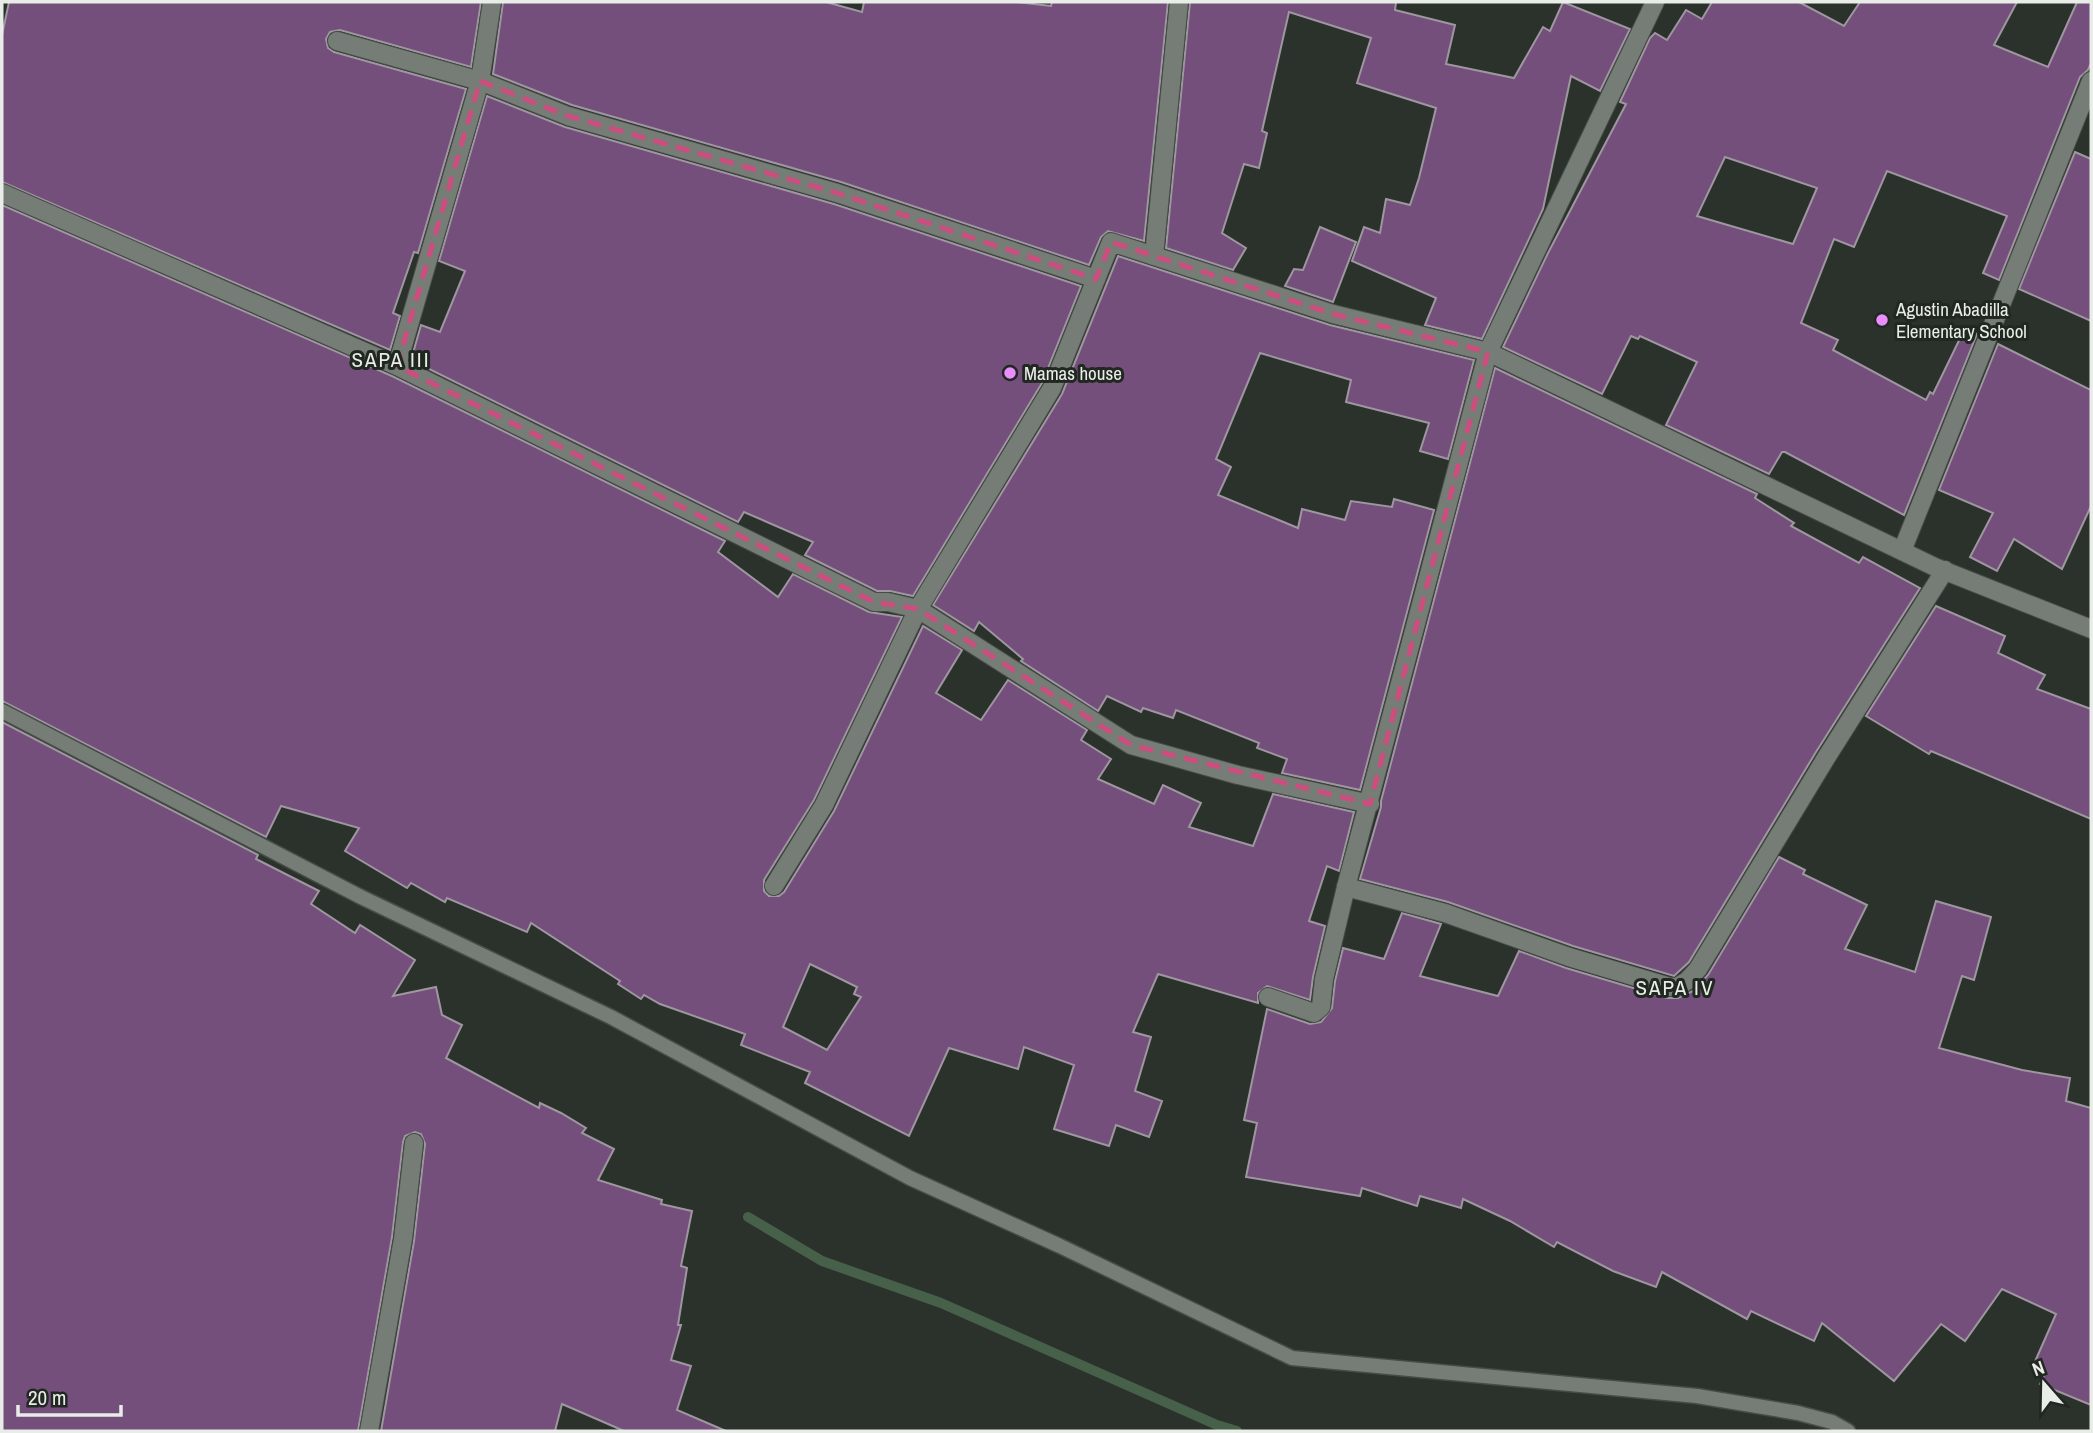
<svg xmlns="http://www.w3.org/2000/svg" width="2093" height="1433" font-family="'Archivo Narrow',sans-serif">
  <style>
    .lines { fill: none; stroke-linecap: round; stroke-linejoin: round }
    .stream { stroke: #47604a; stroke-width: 10 }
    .building { fill: #744f7c; stroke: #9e97a0; stroke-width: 2; fill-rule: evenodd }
    .lane-casing { stroke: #464c46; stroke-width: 17 }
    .street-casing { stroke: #464c46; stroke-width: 20 }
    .lane { stroke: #767d76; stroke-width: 14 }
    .street { stroke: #767d76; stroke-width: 18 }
    .marked { fill: none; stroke: #cc4d7e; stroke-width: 5; stroke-dasharray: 14 9; stroke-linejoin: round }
    .poi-dot { fill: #e98efe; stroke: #212721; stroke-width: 2.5 }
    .labels { text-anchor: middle; stroke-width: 6; stroke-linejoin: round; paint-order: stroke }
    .poi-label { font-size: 19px; fill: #e9ede8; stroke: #212721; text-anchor: start }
    .neighbourhood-label { font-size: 21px; letter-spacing: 2px; fill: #e9ede8; stroke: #212721 }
  </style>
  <rect width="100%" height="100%" fill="#2b312b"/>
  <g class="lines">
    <polyline class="stream" points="748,1217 822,1261 941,1303 1217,1425 1237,1431"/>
  </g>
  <g class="building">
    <polygon points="9,2 481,2 471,67 340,30 330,32 326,39 328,48 334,52 466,89 418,253 414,252 393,313 400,316 390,350 2,182 2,35"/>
    <polygon points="503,2 826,2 862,12 864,2 1016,2 1051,6 1052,2 1168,2 1144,241 1108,231 1101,237 1089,265 841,182 572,105 493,74"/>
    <polygon points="1190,2 1396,2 1395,10 1455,25 1446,64 1514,78 1543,27 1550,31 1563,2 1630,29 1600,91 1571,76 1543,209 1482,339 1425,325 1436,298 1352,261 1364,227 1380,233 1386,199 1410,205 1419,178 1436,108 1357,83 1371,38 1289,12 1262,131 1267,133 1259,168 1244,164 1222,233 1246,248 1233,270 1166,248"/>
    <path d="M 1712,2 L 1799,2 L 1844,26 L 1860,2 L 2017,2 L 1994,45 L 2048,67 L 2077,2 L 2091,2 L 2091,63 L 2088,70 L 2080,77 L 1999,280 L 1983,273 L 2007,216 L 1887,171 L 1854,247 L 1834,239 L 1801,323 L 1838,340 L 1833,350 L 1926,400 L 1930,392 L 1933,394 L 1965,328 L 1977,334 L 1904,515 L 1785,452 L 1782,452 L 1769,474 L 1666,425 L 1697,362 L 1640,336 L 1638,339 L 1631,336 L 1602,394 L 1503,347 L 1548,253 L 1626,104 L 1620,102 L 1650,38 L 1655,33 L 1667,40 L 1686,10 L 1702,19 ZM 1725,157 L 1817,188 L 1793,244 L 1697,216 Z"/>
    <polygon points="487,96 565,127 834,204 1081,286 1042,383 913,596 890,591 877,591 805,555 813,542 744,512 738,522 411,360 421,325 440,332 465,271 439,261"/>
    <polygon points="2075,152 2091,159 2091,321 2019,289"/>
    <path d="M 2,205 L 392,376 L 725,541 L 718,552 L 778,597 L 793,574 L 869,612 L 902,617 L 814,800 L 764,880 L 764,891 L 769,896 L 779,896 L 784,892 L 834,811 L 923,626 L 962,650 L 936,693 L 981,720 L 1008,680 L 1087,730 L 1081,740 L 1111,759 L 1098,779 L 1154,804 L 1163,785 L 1201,803 L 1189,827 L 1253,846 L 1273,794 L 1354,812 L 1339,871 L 1327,866 L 1309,921 L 1325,926 L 1313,977 L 1310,1000 L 1267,986 L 1258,993 L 1258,1003 L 1158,974 L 1133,1032 L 1151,1037 L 1135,1091 L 1162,1101 L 1149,1137 L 1116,1125 L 1109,1146 L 1054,1129 L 1074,1065 L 1024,1047 L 1018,1069 L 949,1048 L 909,1136 L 805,1083 L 810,1072 L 741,1045 L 745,1034 L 660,1004 L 644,995 L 641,999 L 618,984 L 620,981 L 531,923 L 527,932 L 447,898 L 445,902 L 411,883 L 407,888 L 345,851 L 359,828 L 281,806 L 266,837 L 2,701 ZM 810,964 L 857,987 L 854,994 L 861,997 L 827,1050 L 783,1027 Z"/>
    <polygon points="1320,227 1356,242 1333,302 1285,286 1294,269 1303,270"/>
    <polygon points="1118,256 1330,325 1474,360 1448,459 1420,451 1429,423 1346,402 1351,380 1260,353 1216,459 1231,467 1218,495 1298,528 1302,509 1345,520 1351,501 1392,507 1394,499 1434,510 1360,790 1282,773 1287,759 1257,748 1259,743 1176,710 1173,718 1143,708 1141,712 1107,696 1098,711 1021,661 1023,659 979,622 974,631 933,605 1062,394"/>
    <polygon points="1998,344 2091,390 2091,506 2062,569 2014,539 1997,571 1970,557 1993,513 1939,490"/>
    <polygon points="1495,368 1757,494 1755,498 1794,523 1791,526 1859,563 1863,557 1920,588 1816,752 1689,962 1674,976 1573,946 1448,902 1360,879 1381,807 1381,801"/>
    <polygon points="1936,606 2005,636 1998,653 2045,675 2037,689 2091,709 2091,819 1931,751 1929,754 1866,716"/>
    <polygon points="2,722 258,855 256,859 319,891 311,904 355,933 360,925 415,960 393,996 436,987 442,1015 462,1025 446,1058 539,1108 540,1103 561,1113 586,1128 582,1133 614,1149 598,1180 662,1200 661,1204 692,1211 681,1266 687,1268 678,1325 681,1325 671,1360 691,1366 677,1410 726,1431 624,1431 562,1404 555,1431 381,1431 414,1241 425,1144 421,1134 415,1132 405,1136 403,1142 392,1237 358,1431 2,1431"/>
    <polygon points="1779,857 1805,870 1803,874 1867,905 1845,949 1915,972 1936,901 1991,917 1974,980 1962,976 1939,1048 2022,1070 2070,1078 2066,1101 2091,1108 2091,1405 2040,1384 2045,1373 2033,1366 2056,1314 2002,1289 1965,1341 1941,1324 1894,1381 1822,1323 1814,1341 1751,1311 1747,1319 1662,1272 1656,1287 1613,1271 1557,1242 1554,1247 1510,1221 1463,1199 1461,1208 1420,1196 1417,1206 1362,1188 1360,1196 1246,1177 1257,1123 1244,1120 1267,1009 1310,1024 1321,1022 1332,1008 1335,981 1343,948 1384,959 1402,913 1441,924 1420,976 1498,996 1519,951 1566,968 1667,998 1678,998 1693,991 1708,975"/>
  </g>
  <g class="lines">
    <g class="lane-casing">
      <polyline id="lane" points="2,711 361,897 611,1017 910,1178 1060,1246 1292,1358 1697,1396 1798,1413 1832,1422 1848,1431"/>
    </g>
    <g class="street-casing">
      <g id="street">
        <polyline points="337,41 480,81 568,116 837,193 1096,279"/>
        <polyline points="2,193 397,366 874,602 888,602 918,609 1131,745 1238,775 1370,804"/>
        <polyline points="1154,256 1179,2"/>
        <polyline points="397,366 480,81 492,2"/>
        <polyline points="1902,551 2091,81"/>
        <polyline points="774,886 824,805 918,609 1052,388 1111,242 1333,314 1488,352 1935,567 2091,629"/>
        <polyline points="1346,887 1445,913 1569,957 1670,987 1677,987 1687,981 1698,969 1826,758 1945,570"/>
        <polyline points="1268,997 1314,1013 1321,1007 1324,979 1346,887 1488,352 1655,2"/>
        <polyline points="369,1431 403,1239 414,1143"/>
      </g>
    </g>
    <use href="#lane" class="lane"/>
    <use href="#street" class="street"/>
  </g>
  <path class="marked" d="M 480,81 L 568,116 L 837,193 L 1096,279 L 1111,242 L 1333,314 L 1488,352 L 1370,804 L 1131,745 L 918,609 L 874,602 L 397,366 Z"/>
  <g class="poi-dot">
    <circle cx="1882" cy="320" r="7"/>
    <circle cx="1010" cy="373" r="7"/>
  </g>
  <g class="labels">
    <g class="poi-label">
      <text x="1896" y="316">Agustin Abadilla<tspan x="1896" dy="22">Elementary School</tspan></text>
      <text x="1024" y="380">Mamas house</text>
    </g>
    <g class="neighbourhood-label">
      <text x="391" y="367">SAPA III</text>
      <text x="1675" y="995">SAPA IV</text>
    </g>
  </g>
  <rect width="2093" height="1433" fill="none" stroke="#e9ede8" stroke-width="7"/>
  <g transform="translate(2044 1384) rotate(340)" stroke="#212721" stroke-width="5" paint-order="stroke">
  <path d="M0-5L12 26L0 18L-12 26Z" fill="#e9ede8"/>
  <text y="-10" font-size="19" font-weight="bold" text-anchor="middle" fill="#e9ede8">N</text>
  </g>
  <path d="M18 1405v10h103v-10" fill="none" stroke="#e9ede8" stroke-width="3.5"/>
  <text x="28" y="1405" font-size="21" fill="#e9ede8" stroke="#212721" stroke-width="5" paint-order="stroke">20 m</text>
</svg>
